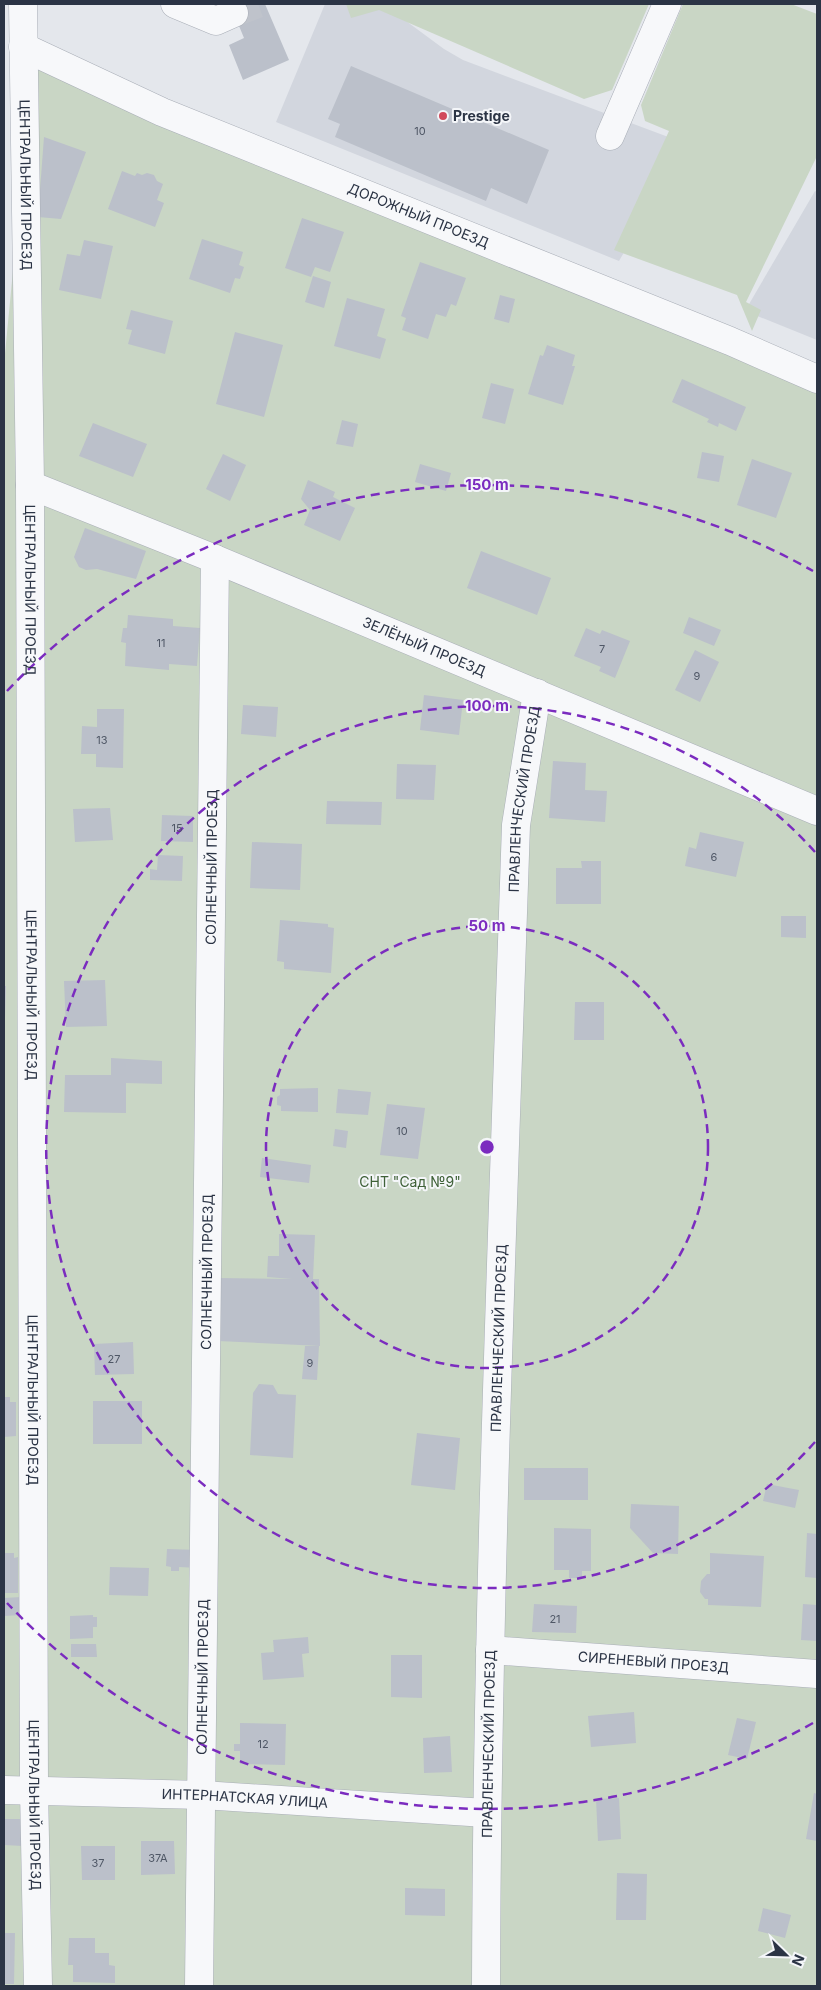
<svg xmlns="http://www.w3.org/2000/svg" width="821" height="1990" font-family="Inter,sans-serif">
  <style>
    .built { fill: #d2d6de }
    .green { fill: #c9d6c5 }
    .building { fill: #bbc0ca }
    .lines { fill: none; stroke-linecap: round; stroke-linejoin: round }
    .minor-tunnel { stroke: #bfc3cb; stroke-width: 28; stroke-dasharray: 28 14; stroke-linecap: butt }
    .minor-casing { stroke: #a9aeb7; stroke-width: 29 }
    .minor { stroke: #f7f8fa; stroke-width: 28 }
    .ring { fill: none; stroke: #7b2cbf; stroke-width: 2.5; stroke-dasharray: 9 6 }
    .poi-dot { fill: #d1495b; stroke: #f4f6f9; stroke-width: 2 }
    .labels { text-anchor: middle; stroke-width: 4; stroke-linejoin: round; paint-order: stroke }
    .number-label { font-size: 11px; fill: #4f5766 }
    .poi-label { font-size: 14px; font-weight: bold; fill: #2b3445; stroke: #f4f6f9; text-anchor: start }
    .street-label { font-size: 14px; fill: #2b3445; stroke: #f4f6f9 }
    .park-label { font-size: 14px; fill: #3f6138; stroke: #f4f6f9 }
    .centre { fill: #7b2cbf; stroke: #f4f6f9; stroke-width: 2.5 }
    .ring-label { font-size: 15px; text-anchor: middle; font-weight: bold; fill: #7b2cbf; stroke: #f4f6f9; stroke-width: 4; stroke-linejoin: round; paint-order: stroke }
  </style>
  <rect width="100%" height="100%" fill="#e4e7ec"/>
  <g class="built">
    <polygon points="325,4 383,4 444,49 463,60 687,144 619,261 276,122"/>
    <polygon points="815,191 817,192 817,340 745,311"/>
  </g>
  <g class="green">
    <polygon points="346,4 649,4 612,90 584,99 379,10 351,18"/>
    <polygon points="683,4 791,4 817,14 817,156 746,302 761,310 752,331 737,295 614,250 669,131 645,121 641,105"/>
    <polygon points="33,63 817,377 817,1986 4,1986 4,364"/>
  </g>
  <g class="building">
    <polygon points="230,4 265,4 289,60 243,80 229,45 244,38"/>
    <polygon points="351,66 549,150 527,204 491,188 486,201 335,137 340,124 328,119"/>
    <polygon points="44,137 86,152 61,219 38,217"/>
    <polygon points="122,171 135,176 137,173 142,175 147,173 154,175 157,181 163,184 157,200 164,203 155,227 108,209"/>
    <polygon points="302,218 344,232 330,272 315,267 311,277 285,268"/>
    <polygon points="202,239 243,252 239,265 244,267 240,279 235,278 230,293 189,279"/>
    <polygon points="84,240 113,246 101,299 59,290 67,254 80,256"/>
    <polygon points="420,262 466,278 456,306 451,304 446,317 436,314 428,339 402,330 406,318 401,316"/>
    <polygon points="313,276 331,282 324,308 305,302"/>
    <polygon points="500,295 515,299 509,323 494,319"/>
    <polygon points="347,298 385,309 377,336 386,339 380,359 334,346"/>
    <polygon points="131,310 173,321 165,354 128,344 132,330 126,329"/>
    <polygon points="235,332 283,345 264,417 216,404"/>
    <polygon points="547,345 575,355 572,366 575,366 563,405 528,394 540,355 543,356"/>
    <polygon points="682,379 746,407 736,431 719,423 718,427 707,422 709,419 672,402"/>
    <polygon points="491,383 514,389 505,424 482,418"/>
    <polygon points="342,420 358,424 353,447 336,444"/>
    <polygon points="93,423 147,444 133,477 79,456"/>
    <polygon points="702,452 724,456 719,482 697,478"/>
    <polygon points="223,454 246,465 230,501 206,489"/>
    <polygon points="752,459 792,473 776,518 737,505"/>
    <polygon points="420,464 451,473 446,491 415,482"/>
    <polygon points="308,480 335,492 333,497 355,508 340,541 304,525 310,510 301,499"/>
    <polygon points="85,528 146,551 136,579 97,569 86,570 79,567 74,557"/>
    <polygon points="481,551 551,578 537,615 467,588"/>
    <polygon points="128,615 173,619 173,626 200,628 197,666 169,664 169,670 125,666 126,643 121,642 123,628 127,628"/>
    <polygon points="689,617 721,630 714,646 683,633"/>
    <polygon points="586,628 600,634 602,630 630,641 615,678 599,671 601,667 574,656"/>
    <polygon points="695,650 719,662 700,702 675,690"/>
    <polygon points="424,695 463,700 459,735 420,730"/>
    <polygon points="243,705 278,707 276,737 241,734"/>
    <polygon points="97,709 124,709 123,768 96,767 96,754 81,754 82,726 97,727"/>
    <polygon points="553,761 586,763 585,790 607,791 605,822 549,818"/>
    <polygon points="397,764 436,765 434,800 396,799"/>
    <polygon points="327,801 382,802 381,825 326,824"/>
    <polygon points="110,808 113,840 75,842 73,809"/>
    <polygon points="162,815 193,816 193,842 161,841"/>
    <polygon points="700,832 744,842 736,877 685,866 689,847 696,849"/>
    <polygon points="252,842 302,844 300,890 250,888"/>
    <polygon points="158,855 183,856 182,881 150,880 150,869 157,870"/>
    <polygon points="581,861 601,861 601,904 556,904 556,868 582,868"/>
    <polygon points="781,916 806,916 806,938 781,937"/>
    <polygon points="280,920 328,924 328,927 334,928 331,973 284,969 284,962 277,961"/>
    <polygon points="105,980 107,1026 66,1027 64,981"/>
    <polygon points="4,986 6,986 5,1017 4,1017"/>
    <polygon points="575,1002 604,1002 604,1040 574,1040"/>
    <polygon points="111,1058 162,1061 162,1084 126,1083 126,1113 64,1112 65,1075 111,1075"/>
    <polygon points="318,1088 318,1112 281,1111 281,1106 277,1105 277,1097 280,1095 280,1089"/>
    <polygon points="338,1089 371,1092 368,1115 336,1113"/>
    <polygon points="387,1104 425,1108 418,1159 380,1155"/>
    <polygon points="335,1129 348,1131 346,1148 333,1146"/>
    <polygon points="262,1158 311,1165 309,1183 260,1177"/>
    <polygon points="279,1234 315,1235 313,1279 319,1279 320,1346 218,1341 217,1278 292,1279 267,1277 268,1256 279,1256"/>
    <polygon points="133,1342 134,1374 95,1375 94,1344"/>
    <polygon points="305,1346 319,1346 317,1380 302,1379"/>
    <polygon points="259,1384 273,1385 278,1394 296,1395 293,1458 250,1455 253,1393"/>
    <polygon points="4,1397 10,1397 10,1402 16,1402 16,1436 4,1437"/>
    <rect x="93" y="1401" width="49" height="43"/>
    <polygon points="417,1433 460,1438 455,1490 411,1485"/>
    <rect x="524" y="1468" width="64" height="32"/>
    <polygon points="767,1484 799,1490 795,1508 763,1501"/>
    <polygon points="631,1504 679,1506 678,1554 653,1553 630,1528"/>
    <polygon points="554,1528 591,1529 591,1571 582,1571 582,1578 569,1578 569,1570 554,1570"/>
    <polygon points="807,1533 817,1534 817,1578 805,1577"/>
    <polygon points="167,1549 200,1550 199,1568 179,1567 179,1571 171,1571 171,1567 166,1566"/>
    <polygon points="4,1553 14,1553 14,1558 18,1557 18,1593 4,1593"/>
    <polygon points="710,1553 764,1556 761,1607 708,1605 708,1599 705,1599 700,1592 701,1581 707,1574 710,1574"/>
    <polygon points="110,1567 149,1568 148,1596 109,1595"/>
    <polygon points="21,1597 21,1615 4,1616 4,1598"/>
    <polygon points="534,1604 577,1606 576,1633 532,1632"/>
    <polygon points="803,1604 817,1605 817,1641 801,1640"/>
    <polygon points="93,1615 93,1617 97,1617 97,1627 93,1627 93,1638 70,1639 70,1616"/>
    <polygon points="308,1637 309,1653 302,1654 304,1677 263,1680 261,1653 274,1652 273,1640"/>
    <polygon points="71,1644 96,1644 97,1657 71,1657"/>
    <polygon points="391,1655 422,1655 422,1698 391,1697"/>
    <polygon points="634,1712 636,1743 591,1747 588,1716"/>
    <polygon points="737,1718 756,1722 747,1759 728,1755"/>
    <polygon points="240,1723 286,1724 285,1765 240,1764 240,1751 234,1751 234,1744 240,1744"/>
    <polygon points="450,1736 452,1772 424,1773 423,1738"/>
    <polygon points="814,1793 817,1794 817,1841 806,1839"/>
    <polygon points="619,1798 621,1839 598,1841 596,1799"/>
    <polygon points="4,1819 23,1819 23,1846 4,1845"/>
    <polygon points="141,1841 174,1841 175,1874 141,1875"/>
    <polygon points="81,1846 115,1846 115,1880 82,1880"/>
    <polygon points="617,1873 647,1874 646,1920 616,1920"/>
    <polygon points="405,1888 445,1889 445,1916 405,1915"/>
    <polygon points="763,1908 791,1915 785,1938 758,1931"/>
    <polygon points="4,1933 15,1933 14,1984 4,1984"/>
    <polygon points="69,1938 95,1938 95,1953 109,1953 109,1965 115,1966 115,1983 73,1982 73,1965 68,1965"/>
  </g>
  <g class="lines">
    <polyline class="minor-tunnel" points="234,13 258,4"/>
    <g class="minor-casing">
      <g id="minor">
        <path id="s1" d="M 23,4 L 30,485 L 34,1790 L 38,1986"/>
        <polyline points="175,4 216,21 234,13"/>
        <path id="s2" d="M 23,47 L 162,112 L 730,341 L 817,379"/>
        <polyline points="610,136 667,4"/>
        <path id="s3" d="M 30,485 L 215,559 L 817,811"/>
        <path id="s4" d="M 490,1650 L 817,1674"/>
        <path id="s5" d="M 4,1790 L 202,1795 L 486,1813"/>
        <path id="s6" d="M 199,1986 L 215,559"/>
        <path id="s7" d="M 486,1986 C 487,1599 503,1212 516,825 L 537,693"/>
      </g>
    </g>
    <use href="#minor" class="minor"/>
  </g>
  <g class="ring">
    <circle cx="487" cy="1147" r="221"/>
    <path d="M815 1442A441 441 0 1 1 815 852"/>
    <path d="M813 1723A662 662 0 0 1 7 1603M7 691A662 662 0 0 1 813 571"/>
  </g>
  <circle class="poi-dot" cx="443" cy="116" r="5"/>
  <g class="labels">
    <g class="number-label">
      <text x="420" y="135">10</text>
      <text x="161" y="647">11</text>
      <text x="602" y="653">7</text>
      <text x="697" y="680">9</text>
      <text x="102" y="744">13</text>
      <text x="177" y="832">15</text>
      <text x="714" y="861">6</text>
      <text x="402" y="1135">10</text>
      <text x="114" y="1363">27</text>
      <text x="310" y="1367">9</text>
      <text x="555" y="1623">21</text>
      <text x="263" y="1748">12</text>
      <text x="158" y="1862">37А</text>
      <text x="98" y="1867">37</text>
    </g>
    <g class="poi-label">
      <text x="453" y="121">Prestige</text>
    </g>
    <g class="street-label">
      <text dy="5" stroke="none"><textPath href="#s1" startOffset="181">ЦЕНТРАЛЬНЫЙ ПРОЕЗД</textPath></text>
      <text dy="5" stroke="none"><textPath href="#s2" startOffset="430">ДОРОЖНЫЙ ПРОЕЗД</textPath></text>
      <text dy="5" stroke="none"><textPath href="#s1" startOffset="586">ЦЕНТРАЛЬНЫЙ ПРОЕЗД</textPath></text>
      <text dy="5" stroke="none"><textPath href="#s3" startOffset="426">ЗЕЛЁНЫЙ ПРОЕЗД</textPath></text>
      <text dy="5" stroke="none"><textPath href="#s7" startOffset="1188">ПРАВЛЕНЧЕСКИЙ ПРОЕЗД</textPath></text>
      <text dy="5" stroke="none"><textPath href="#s6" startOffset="1119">СОЛНЕЧНЫЙ ПРОЕЗД</textPath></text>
      <text dy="5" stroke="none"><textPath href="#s1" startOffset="991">ЦЕНТРАЛЬНЫЙ ПРОЕЗД</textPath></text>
      <text dy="5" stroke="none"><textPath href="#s6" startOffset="714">СОЛНЕЧНЫЙ ПРОЕЗД</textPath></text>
      <text dy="5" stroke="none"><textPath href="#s7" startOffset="648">ПРАВЛЕНЧЕСКИЙ ПРОЕЗД</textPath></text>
      <text dy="5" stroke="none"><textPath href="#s1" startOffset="1396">ЦЕНТРАЛЬНЫЙ ПРОЕЗД</textPath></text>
      <text dy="5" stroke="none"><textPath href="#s4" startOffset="164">СИРЕНЕВЫЙ ПРОЕЗД</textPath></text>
      <text dy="5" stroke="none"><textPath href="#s6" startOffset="309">СОЛНЕЧНЫЙ ПРОЕЗД</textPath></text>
      <text dy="5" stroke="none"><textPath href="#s7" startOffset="242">ПРАВЛЕНЧЕСКИЙ ПРОЕЗД</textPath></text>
      <text dy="5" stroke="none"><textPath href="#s5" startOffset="241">ИНТЕРНАТСКАЯ УЛИЦА</textPath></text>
      <text dy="5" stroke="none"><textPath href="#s1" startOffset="1801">ЦЕНТРАЛЬНЫЙ ПРОЕЗД</textPath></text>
    </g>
    <g class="park-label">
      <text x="410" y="1187">СНТ "Сад №9"</text>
    </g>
  </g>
  <circle cx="487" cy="1147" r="8" class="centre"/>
  <g class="ring-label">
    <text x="487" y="490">150 m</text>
    <text x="487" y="711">100 m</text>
    <text x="487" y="931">50 m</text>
  </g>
  <rect width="821" height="1990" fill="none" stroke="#2b3445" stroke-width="10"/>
  <g transform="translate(786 1955) rotate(113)" stroke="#f4f6f9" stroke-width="4" paint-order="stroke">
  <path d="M0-4L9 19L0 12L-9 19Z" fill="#2b3445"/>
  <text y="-8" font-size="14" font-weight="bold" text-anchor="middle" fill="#2b3445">N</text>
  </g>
</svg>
